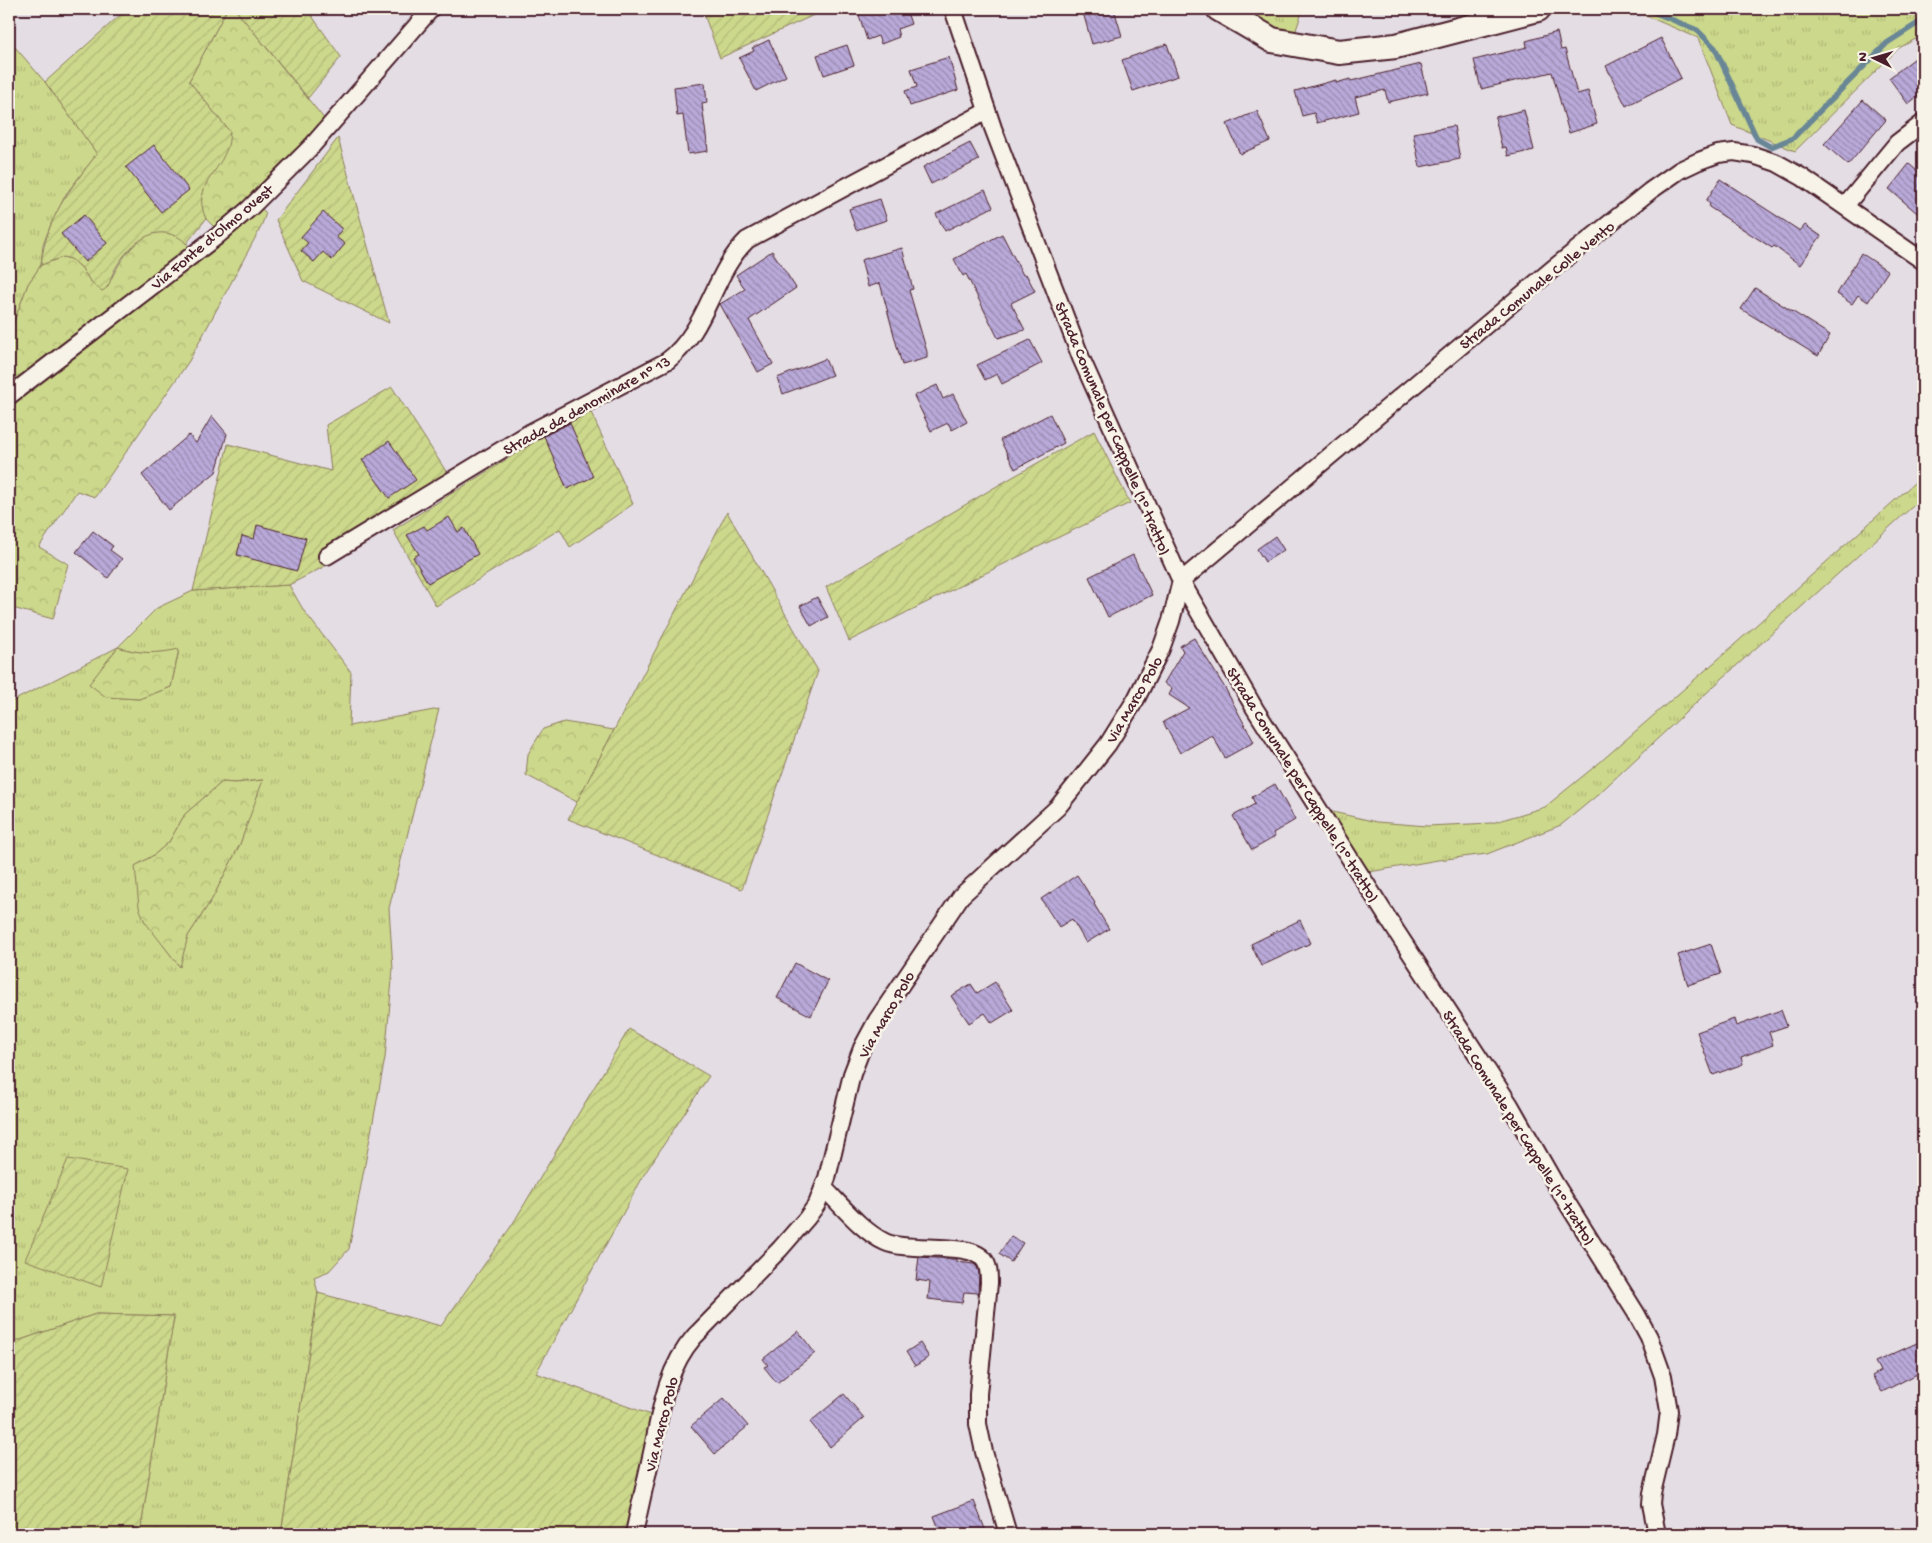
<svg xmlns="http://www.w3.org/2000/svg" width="1932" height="1543" font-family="'Gochi Hand',sans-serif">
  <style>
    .grass { fill: url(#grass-tufts); stroke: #8b7c5b; fill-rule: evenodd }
    .forest { fill: url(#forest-crowns); stroke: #8b7c5b }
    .garden { fill: url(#garden-furrows); stroke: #8b7c5b }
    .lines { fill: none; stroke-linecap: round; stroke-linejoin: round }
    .stream { stroke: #698696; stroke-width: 5.5 }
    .building { fill: url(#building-back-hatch); stroke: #4a1f2b }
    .street-casing { stroke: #4a1f2b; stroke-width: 20 }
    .secondary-casing { stroke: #4a1f2b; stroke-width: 28 }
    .street { stroke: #f7f3e8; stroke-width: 16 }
    .secondary { stroke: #f7f3e8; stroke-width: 24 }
    .labels { text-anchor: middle; stroke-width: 5; stroke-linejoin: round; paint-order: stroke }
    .street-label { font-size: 16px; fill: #4a1f2b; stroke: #f7f3e8 }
  </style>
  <defs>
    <pattern id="grass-tufts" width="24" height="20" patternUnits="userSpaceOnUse" patternTransform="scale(1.25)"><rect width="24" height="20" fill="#ccd88b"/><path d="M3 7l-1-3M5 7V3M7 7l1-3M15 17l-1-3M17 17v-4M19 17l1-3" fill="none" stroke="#b1b978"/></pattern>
    <pattern id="forest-crowns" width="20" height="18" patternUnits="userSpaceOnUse" patternTransform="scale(1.25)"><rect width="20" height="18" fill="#ccd88b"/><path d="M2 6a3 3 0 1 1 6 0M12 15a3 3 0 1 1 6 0" fill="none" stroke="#b1b978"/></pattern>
    <pattern id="garden-furrows" width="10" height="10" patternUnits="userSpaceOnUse" patternTransform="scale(1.25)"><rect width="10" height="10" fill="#ccd88b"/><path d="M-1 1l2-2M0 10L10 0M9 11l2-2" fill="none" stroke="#b1b978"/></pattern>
    <pattern id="building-back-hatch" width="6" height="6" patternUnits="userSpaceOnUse" patternTransform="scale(1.25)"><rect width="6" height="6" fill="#b8a9d9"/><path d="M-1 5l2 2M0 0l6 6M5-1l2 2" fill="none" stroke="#9889b0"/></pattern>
  </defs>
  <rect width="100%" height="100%" fill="#e4dde4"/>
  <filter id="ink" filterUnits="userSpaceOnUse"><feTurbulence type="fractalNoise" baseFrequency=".02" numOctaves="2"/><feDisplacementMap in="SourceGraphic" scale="10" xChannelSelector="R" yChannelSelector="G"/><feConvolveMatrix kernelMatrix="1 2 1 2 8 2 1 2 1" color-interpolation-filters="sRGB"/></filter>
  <g filter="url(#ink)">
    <g class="grass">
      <polygon points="1236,9 1303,9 1294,36"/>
      <polygon points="1630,9 1923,9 1923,35 1899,48 1795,151 1732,125 1698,38"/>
      <polygon points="9,40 45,82 97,154 66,194 51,224 43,245 41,265 28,284 9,335"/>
      <polygon points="1923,475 1923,497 1714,686 1594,798 1561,825 1487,854 1438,860 1369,872 1328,811 1377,822 1427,826 1492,823 1545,807 1599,763 1724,654"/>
      <path d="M 289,585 L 304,611 L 351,672 L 349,726 L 439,709 L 389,908 L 393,969 L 385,1058 L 349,1249 L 329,1271 L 314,1277 L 318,1293 L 281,1534 L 140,1534 L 174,1316 L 96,1314 L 9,1344 L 9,703 L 118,647 L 157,608 L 193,591 ZM 118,647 C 139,654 157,654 179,650 L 171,687 L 139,699 L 106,697 ZM 262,780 L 240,844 L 212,899 L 188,936 L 179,966 L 164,946 L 135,866 L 154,855 L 169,842 L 185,814 L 222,782 L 235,783 Z"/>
    </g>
    <g class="forest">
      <path d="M 227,9 L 235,9 L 326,121 L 250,197 L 266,213 L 261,227 L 189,361 L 95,497 L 77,491 L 39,547 L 68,564 L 53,619 L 9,607 L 9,335 L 28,284 L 41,265 L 63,257 L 71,259 L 81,267 L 90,281 L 107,288 C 117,265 139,224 171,234 C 174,235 179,236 182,238 C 186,241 189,247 192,251 L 216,229 L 206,219 L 200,206 L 206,181 L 214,172 L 230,132 L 189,81 Z"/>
      <path d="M 118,647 C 139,654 157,654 179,649 L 171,687 L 139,699 L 106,697 L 89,684 Z"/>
      <polygon points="564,722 614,730 577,802 526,775 528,754 543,729"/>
      <polygon points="263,780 240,844 212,899 188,936 180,967 145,922 139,907 135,866 154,855 169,842 185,814 222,782 235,783"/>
    </g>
    <g class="garden">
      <path d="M 127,9 L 227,9 L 189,81 L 230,132 C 229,138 229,146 226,151 C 215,178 192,187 206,219 L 186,244 C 182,238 178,237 170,234 C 147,227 125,251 115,269 C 110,277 111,287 102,291 L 90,281 L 81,267 L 71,259 L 63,257 L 41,265 C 46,218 69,190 97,154 L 45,82 Z"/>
      <polygon points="235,9 307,9 341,57 308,98"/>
      <polygon points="702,9 827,9 720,58"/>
      <polygon points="338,138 389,323 303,281 276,220"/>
      <polygon points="392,387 449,476 323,552 331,563 289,585 193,591 228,444 331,471 326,425"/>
      <polygon points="589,408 633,504 570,547 560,529 436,606 393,530"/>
      <polygon points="1094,431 1130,503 1038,547 849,641 826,587 997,486"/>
      <polygon points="727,512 818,671 742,889 568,819"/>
      <polygon points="629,1029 709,1076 645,1173 536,1373 651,1415 628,1534 281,1534 318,1293 441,1326 512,1225"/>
      <polygon points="68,1159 128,1169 101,1287 25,1260"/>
      <polygon points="96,1314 174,1316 140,1534 9,1534 9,1344"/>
    </g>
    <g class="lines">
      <polyline class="stream" points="1646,9 1697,30 1715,48 1757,139 1771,147 1793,138 1887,43 1923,20"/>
    </g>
    <g class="building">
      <polygon points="857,9 906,9 911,24 897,29 899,37 881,44 878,36 867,40"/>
      <polygon points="1082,9 1114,9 1122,36 1092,44"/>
      <polygon points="1557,32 1561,50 1565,49 1577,94 1588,91 1597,124 1569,133 1552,72 1481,89 1474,60 1527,47 1526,41"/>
      <polygon points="1661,38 1681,78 1626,106 1606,66"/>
      <polygon points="769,40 786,76 756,91 739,58 754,51 752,48"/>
      <polygon points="1167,44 1178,76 1133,91 1122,60"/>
      <polygon points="847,45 854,65 824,75 817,55"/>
      <polygon points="1923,52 1923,92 1908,104 1889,78"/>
      <polygon points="949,57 958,90 910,106 905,91 917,87 911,69"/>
      <polygon points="1421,64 1428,93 1388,102 1385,90 1355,97 1359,112 1317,123 1314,113 1302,116 1295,91 1336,80 1336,83 1350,79 1351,81"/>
      <polygon points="705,83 707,103 702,104 708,151 688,154 683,115 677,116 674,87"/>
      <polygon points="1863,100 1886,120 1848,165 1824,144"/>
      <polygon points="1524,110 1534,150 1508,156 1506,147 1502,148 1495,117"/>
      <polygon points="1257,111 1270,141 1240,154 1227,124"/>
      <polygon points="1454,126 1460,159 1420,167 1413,133"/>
      <polygon points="970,143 979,160 931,184 923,167"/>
      <polygon points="154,145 189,190 161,212 126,167"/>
      <polygon points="1909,164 1923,176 1923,218 1889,189"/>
      <polygon points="1720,179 1800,231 1805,225 1821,236 1800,265 1774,246 1772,248 1709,207 1710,204 1706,201"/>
      <polygon points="985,190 993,207 945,231 936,214"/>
      <polygon points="880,199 887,220 856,230 849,209"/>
      <polygon points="323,212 342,229 336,237 345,244 332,260 323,252 314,262 301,251 308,243 301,237"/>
      <polygon points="84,215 107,243 85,262 61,234"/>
      <polygon points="1002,234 1023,275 1026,274 1035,291 1011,303 1025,330 998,338 966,274 963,276 954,259"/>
      <polygon points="902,248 913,289 909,290 927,352 927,358 902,365 880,283 868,287 861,260"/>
      <polygon points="772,251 796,288 749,320 773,364 758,372 720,304 745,289 736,275"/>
      <polygon points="1861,253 1888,271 1868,302 1858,295 1852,304 1837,294"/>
      <polygon points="1755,288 1830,335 1818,356 1741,309"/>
      <polygon points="1030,340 1042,363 1002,384 997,374 985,380 977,365"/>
      <polygon points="825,359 832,375 783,394 777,378"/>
      <polygon points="937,385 943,399 953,394 967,422 952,430 948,423 931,431 914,396"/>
      <polygon points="1050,414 1064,443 1015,469 1000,440"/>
      <polygon points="212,416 227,434 216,472 169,510 142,475 189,435 196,443"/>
      <polygon points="570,423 593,477 567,489 544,436"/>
      <polygon points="389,441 416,480 389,498 362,460"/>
      <polygon points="449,517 458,532 464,528 478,554 428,583 413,557 419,554 407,535 424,526 427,530"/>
      <polygon points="257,525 306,538 297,571 237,555 242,536 254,539"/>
      <polygon points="93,531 113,546 110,550 122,559 108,578 76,552"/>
      <polygon points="1275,536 1284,550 1265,562 1257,549"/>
      <polygon points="1133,555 1152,595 1108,617 1089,577"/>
      <polygon points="817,597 828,617 811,626 800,606"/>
      <polygon points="1194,638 1225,688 1254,742 1225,758 1212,735 1180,753 1163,722 1189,708 1169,695 1172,689 1164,683 1183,651 1180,646"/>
      <polygon points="1275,784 1295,820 1273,833 1275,837 1252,850 1233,816 1255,804 1252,797"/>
      <polygon points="1077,875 1095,903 1094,904 1109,929 1086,943 1072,919 1059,927 1041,899"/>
      <polygon points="1300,920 1311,943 1261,966 1251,944"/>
      <polygon points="1711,944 1721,974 1688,985 1678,955"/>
      <polygon points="795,963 828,981 811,1016 777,998"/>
      <polygon points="995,982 1013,1010 992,1023 985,1013 969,1023 951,996 971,984 977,993"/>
      <polygon points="1781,1010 1787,1026 1769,1032 1773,1045 1741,1057 1743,1064 1713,1075 1697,1032 1734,1019 1736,1026"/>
      <polygon points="1011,1236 1023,1243 1011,1262 999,1254"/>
      <polygon points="919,1257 953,1259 957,1259 957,1262 974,1264 977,1267 979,1273 978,1293 964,1292 962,1303 928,1299 930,1282 916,1280"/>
      <polygon points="798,1331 815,1353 777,1383 764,1367 768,1365 763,1359"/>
      <polygon points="1919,1342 1923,1350 1923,1371 1882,1392 1872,1376 1880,1371 1875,1362"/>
      <polygon points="920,1343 929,1357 915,1366 906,1352"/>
      <polygon points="844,1394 864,1418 830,1447 810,1422"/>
      <polygon points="724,1398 748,1426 715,1454 691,1426"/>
      <polygon points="974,1501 987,1534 941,1534 934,1516"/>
    </g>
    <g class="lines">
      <g class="street-casing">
        <g id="street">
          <polyline points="953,9 993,128 1081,358 1181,581 1255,709 1396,931 1510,1105 1554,1182 1636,1313 1649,1337 1663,1376 1669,1411 1666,1435 1652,1493 1651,1504 1657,1534"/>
          <polyline points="1845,206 1897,143 1923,123"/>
          <polyline points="9,396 216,237 250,208 311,147 431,9"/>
          <path d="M 327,556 L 531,432 L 667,361 C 708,330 712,274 747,240 L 987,111"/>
          <path d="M 824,1188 C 841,1205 863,1232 885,1242 C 909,1253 972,1240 985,1261 C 989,1267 989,1276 989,1283 L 978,1394 L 978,1424 L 984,1452 L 1008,1534"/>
          <path d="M 634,1534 C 640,1505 647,1476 653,1448 C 661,1408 667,1368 694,1337 L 780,1249 L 807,1218 L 817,1204 L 827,1178 L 852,1074 L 862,1048 L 877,1020 L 961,896 L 1058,807 L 1108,744 L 1136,699 L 1161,649 L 1171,621 L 1181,581 L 1555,267 L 1650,191 L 1680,170 L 1699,161 L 1718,154 L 1734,152 L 1753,155 L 1777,163 L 1802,177 L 1923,261"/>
        </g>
      </g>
      <g class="secondary-casing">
        <polyline id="secondary" points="1219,9 1272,40 1339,52 1396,46 1538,9"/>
      </g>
      <use href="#street" class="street"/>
      <use href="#secondary" class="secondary"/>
    </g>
  </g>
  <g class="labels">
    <g class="street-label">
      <text transform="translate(211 236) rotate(-40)" y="6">Via Fonte d'Olmo ovest</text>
      <text transform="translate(1536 284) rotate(-39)" y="6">Strada Comunale Colle Vento</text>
      <text transform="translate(586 404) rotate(-29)" y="6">Strada da denominare nº 13</text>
      <text transform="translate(1114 428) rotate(67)" y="6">Strada Comunale per Cappelle (1º tratto)</text>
      <text transform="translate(1133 699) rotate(-60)" y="6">Via Marco Polo</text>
      <text transform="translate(1304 784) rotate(58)" y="6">Strada Comunale per Cappelle (1º tratto)</text>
      <text transform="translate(885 1014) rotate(-60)" y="6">Via Marco Polo</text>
      <text transform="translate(1520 1127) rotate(58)" y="6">Strada Comunale per Cappelle (1º tratto)</text>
      <text transform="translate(660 1424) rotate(-76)" y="6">Via Marco Polo</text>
    </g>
  </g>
  <rect width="1932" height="1543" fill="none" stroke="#f7f3e8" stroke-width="30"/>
  <rect x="15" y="15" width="1902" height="1513" fill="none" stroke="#4a1f2b" stroke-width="2" filter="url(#ink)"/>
  <g transform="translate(1874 58) rotate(275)" stroke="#f7f3e8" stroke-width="4" paint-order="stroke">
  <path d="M0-4L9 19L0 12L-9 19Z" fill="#4a1f2b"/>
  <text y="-8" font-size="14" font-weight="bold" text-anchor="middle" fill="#4a1f2b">N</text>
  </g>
</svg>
